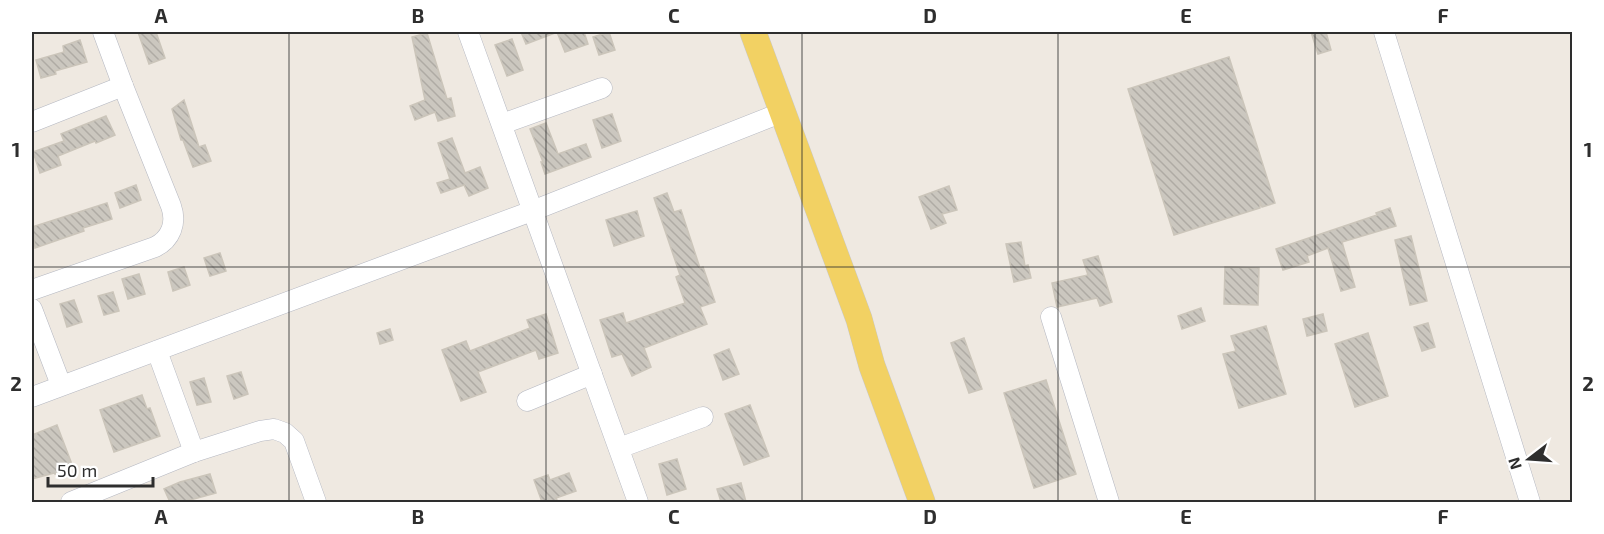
<svg xmlns="http://www.w3.org/2000/svg" width="1604" height="534" font-family="'Exo 2',sans-serif">
  <style>
    .building { fill: url(#building-back-hatch); stroke: #cbc5ba; stroke-width: 1.5 }
    .lines { fill: none; stroke-linecap: round; stroke-linejoin: round }
    .minor-casing { stroke: #b4b7c1; stroke-width: 21 }
    .major-casing { stroke: #c9c9c9; stroke-width: 27 }
    .minor { stroke: #fff; stroke-width: 20 }
    .major { stroke: #f2d163; stroke-width: 26 }
    .grid { fill: none; stroke: #2e2e2e; stroke-width: 1.5; stroke-opacity: 0.55 }
    .neatline { fill: none; stroke: #2e2e2e; stroke-width: 2 }
    .grid-label { font-size: 20px; text-anchor: middle; font-weight: bold; fill: #2e2e2e }
  </style>
  <defs>
    <pattern id="building-back-hatch" width="6" height="6" patternUnits="userSpaceOnUse" patternTransform="scale(1.5)"><rect width="6" height="6" fill="#cbc7bf"/><path d="M-1 5l2 2M0 0l6 6M5-1l2 2" fill="none" stroke="#afaba4"/></pattern>
  </defs>
  <rect width="100%" height="100%" fill="#efe9e1"/>
  <g class="building">
    <polygon points="138,32 156,32 165,58 149,64"/>
    <polygon points="521,32 555,32 555,33 526,44"/>
    <polygon points="557,32 584,32 588,44 565,52"/>
    <polygon points="609,32 615,50 599,55 593,37"/>
    <polygon points="1311,32 1326,32 1331,50 1318,54"/>
    <polygon points="427,33 447,99 451,98 455,116 438,121 435,112 415,120 410,106 425,100 412,37"/>
    <polygon points="512,39 523,70 507,76 495,45"/>
    <polygon points="80,40 87,62 55,71 56,74 41,78 36,60 64,52 63,46"/>
    <polygon points="1229,57 1275,203 1262,207 1260,201 1260,208 1174,235 1128,89"/>
    <polygon points="184,100 199,147 205,145 211,161 193,167 183,140 181,140 172,109"/>
    <polygon points="612,114 621,141 602,148 593,120"/>
    <polygon points="106,116 115,135 96,143 95,141 58,156 61,165 40,173 33,152 64,141 61,134"/>
    <polygon points="546,123 558,154 586,144 591,157 545,174 541,162 543,162 530,129"/>
    <polygon points="452,138 465,173 480,167 488,188 469,196 464,185 441,193 437,183 450,179 438,143"/>
    <polygon points="136,185 141,200 120,208 115,193"/>
    <polygon points="949,186 957,210 942,214 946,223 931,229 919,197"/>
    <polygon points="667,193 674,212 681,210 700,268 703,267 715,302 700,307 707,324 644,348 651,367 632,376 622,354 612,357 600,320 623,313 626,323 685,303 676,277 680,275 654,198"/>
    <polygon points="107,203 112,219 83,228 84,231 35,248 32,227"/>
    <polygon points="1390,208 1396,226 1342,242 1355,287 1341,291 1328,248 1307,256 1309,262 1283,270 1276,249 1377,215 1376,213"/>
    <polygon points="637,211 644,236 614,246 606,220"/>
    <polygon points="1411,236 1427,301 1410,305 1395,240"/>
    <polygon points="1021,242 1025,266 1028,265 1031,278 1014,282 1006,244"/>
    <polygon points="220,253 226,271 210,276 204,258"/>
    <polygon points="1098,256 1112,302 1100,306 1097,298 1057,307 1052,283 1088,275 1083,260"/>
    <polygon points="184,267 190,285 173,291 168,272"/>
    <polygon points="1225,267 1259,268 1258,305 1224,304"/>
    <polygon points="139,274 145,294 128,299 122,279"/>
    <polygon points="113,292 119,311 104,315 98,296"/>
    <polygon points="74,300 82,322 67,327 60,304"/>
    <polygon points="1201,308 1205,321 1182,329 1178,316"/>
    <polygon points="546,314 558,353 539,359 536,350 478,372 486,392 461,401 442,350 466,341 470,351 530,328 527,320"/>
    <polygon points="1323,314 1327,331 1307,336 1303,319"/>
    <polygon points="1428,323 1435,347 1422,351 1414,327"/>
    <polygon points="1266,326 1286,394 1239,408 1223,354 1236,351 1231,336"/>
    <polygon points="390,329 393,340 380,344 377,333"/>
    <polygon points="1368,333 1388,396 1355,407 1335,344"/>
    <polygon points="964,338 982,389 969,393 951,343"/>
    <polygon points="729,349 739,374 723,380 714,355"/>
    <polygon points="241,372 248,394 234,399 227,376"/>
    <polygon points="204,378 211,402 197,405 190,382"/>
    <polygon points="1046,380 1076,474 1034,488 1004,393"/>
    <polygon points="142,395 147,409 150,408 160,436 114,452 100,410"/>
    <polygon points="750,405 769,456 744,465 725,414"/>
    <polygon points="57,425 73,467 55,474 54,473 32,479 32,435"/>
    <polygon points="677,459 686,489 667,495 659,464"/>
    <polygon points="569,473 576,491 556,498 558,502 542,502 534,480 548,475 550,480"/>
    <polygon points="210,474 216,493 183,502 170,502 164,489 180,482"/>
    <polygon points="741,483 746,502 721,502 717,489"/>
  </g>
  <g class="lines">
    <g class="minor-casing">
      <g id="minor">
        <polyline points="468,32 638,502"/>
        <polyline points="1384,32 1530,502"/>
        <polyline points="32,122 123,86"/>
        <polyline points="502,124 602,88"/>
        <path d="M 32,290 L 155,247 C 171,239 177,223 171,206 L 123,86 L 103,32"/>
        <polyline points="32,309 61,385"/>
        <polyline points="1051,317 1109,502"/>
        <polyline points="157,351 194,452"/>
        <polyline points="32,397 532,211 783,112"/>
        <polyline points="527,401 592,374"/>
        <polyline points="619,448 703,417"/>
        <polyline points="71,502 194,452 260,431 274,429 285,433 294,441 316,502"/>
      </g>
    </g>
    <g class="major-casing">
      <polyline id="major" points="753,32 859,319 872,366 922,502"/>
    </g>
    <use href="#minor" class="minor"/>
    <use href="#major" class="major"/>
  </g>
  <path class="grid" d="M 289,32 L 289,502M 546,32 L 546,502M 802,32 L 802,502M 1058,32 L 1058,502M 1315,32 L 1315,502M 32,267 L 1572,267"/>
  <rect width="1604" height="534" fill="none" stroke="#ffffff" stroke-width="66"/>
  <g transform="translate(1529 459) rotate(253)" stroke="#ffffff" stroke-width="4.5" paint-order="stroke">
  <path d="M0-4.5L10 22L0 15L-10 22Z" fill="#2e2e2e"/>
  <text y="-9" font-size="16" font-weight="bold" text-anchor="middle" fill="#2e2e2e">N</text>
  </g>
  <path d="M48 477v9h105v-9" fill="none" stroke="#2e2e2e" stroke-width="3"/>
  <text x="57" y="477" font-size="18" fill="#2e2e2e" stroke="#ffffff" stroke-width="4.5" paint-order="stroke">50 m</text>
  <rect x="33" y="33" width="1538" height="468" class="neatline"/>
  <g class="grid-label">
    <text x="161" y="23">A</text>
    <text x="418" y="23">B</text>
    <text x="674" y="23">C</text>
    <text x="930" y="23">D</text>
    <text x="1186" y="23">E</text>
    <text x="1443" y="23">F</text>
    <text x="16" y="157">1</text>
    <text x="1588" y="157">1</text>
    <text x="16" y="391">2</text>
    <text x="1588" y="391">2</text>
    <text x="161" y="524">A</text>
    <text x="418" y="524">B</text>
    <text x="674" y="524">C</text>
    <text x="930" y="524">D</text>
    <text x="1186" y="524">E</text>
    <text x="1443" y="524">F</text>
  </g>
</svg>
